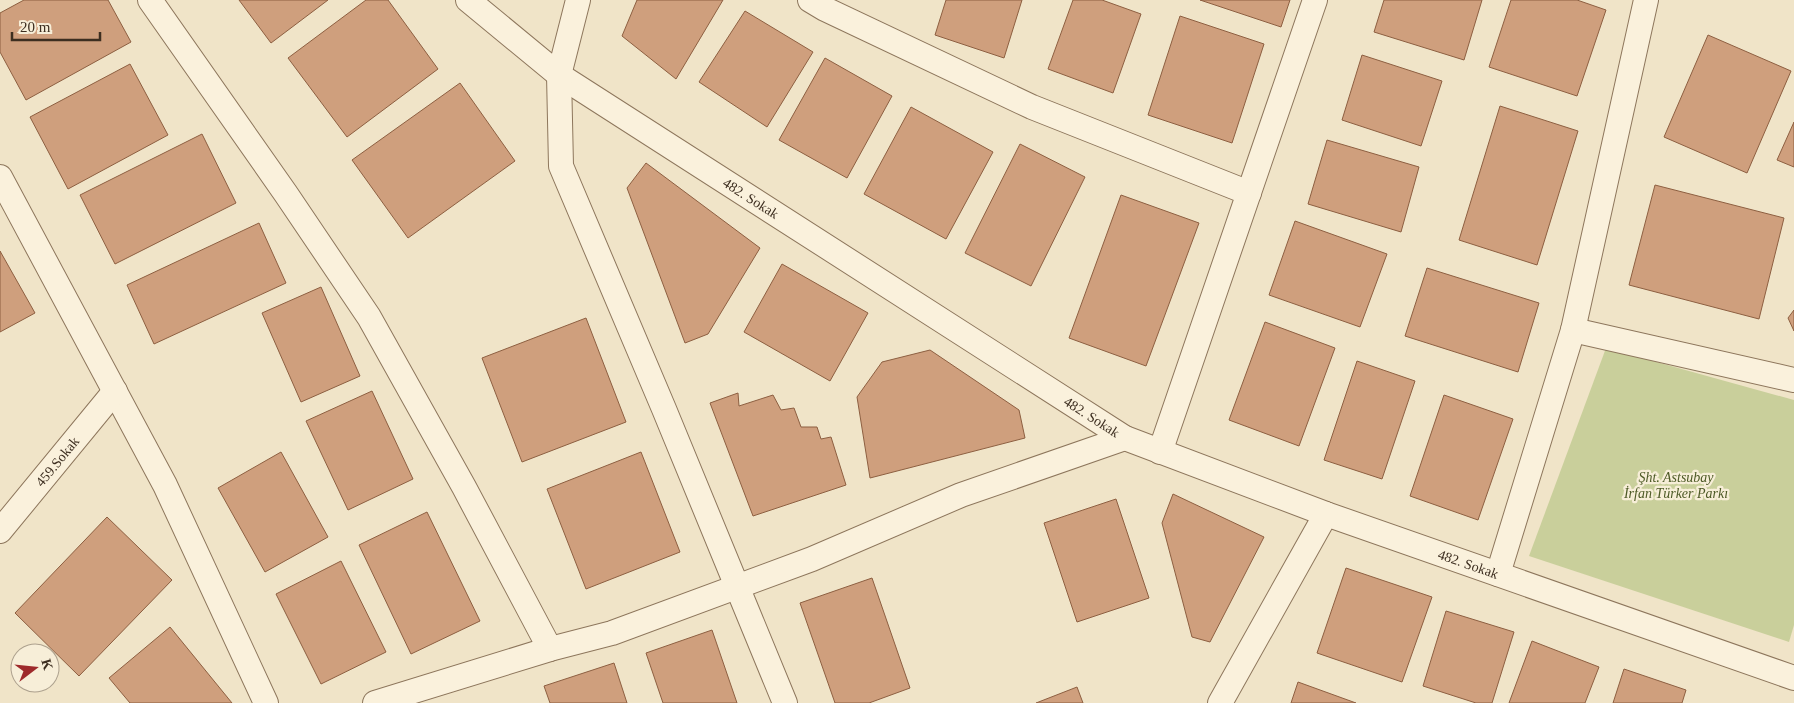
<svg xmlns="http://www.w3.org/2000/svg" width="1794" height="703" font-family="Georgia,serif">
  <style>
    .green { fill: #c9cf9b }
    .building { fill: #cf9f7d; stroke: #8d5f41 }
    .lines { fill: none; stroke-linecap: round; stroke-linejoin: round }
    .minor-casing { stroke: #8d765c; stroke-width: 26 }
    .minor { stroke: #faf1dc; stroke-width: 24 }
    .labels { text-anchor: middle; stroke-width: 4.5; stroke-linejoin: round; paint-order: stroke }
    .street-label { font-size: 14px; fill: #3d2e20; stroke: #f7eed8 }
    .park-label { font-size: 14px; font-style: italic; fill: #4d5a26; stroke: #f7eed8 }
  </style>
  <rect width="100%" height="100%" fill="#f0e4c8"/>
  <polygon class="green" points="1606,348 1794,400 1794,625 1789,642 1529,556"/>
  <g class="building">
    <polygon points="24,0 108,0 131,42 26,100 0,52 0,13"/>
    <polygon points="239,0 328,0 271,43"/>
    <polygon points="366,0 388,0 438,69 347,137 288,58"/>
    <polygon points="637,0 723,0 676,79 622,36"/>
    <polygon points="946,0 1022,0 1004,58 935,35"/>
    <polygon points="1073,0 1102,0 1141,14 1113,93 1048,69"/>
    <polygon points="1200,0 1290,0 1281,27"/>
    <polygon points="1384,0 1482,0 1464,60 1374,32"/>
    <polygon points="1511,0 1577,0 1606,10 1577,96 1489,67"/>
    <polygon points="745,11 813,52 767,127 699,82"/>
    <polygon points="1180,16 1264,44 1232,143 1148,115"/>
    <polygon points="1708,35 1791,71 1747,173 1664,137"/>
    <polygon points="1362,55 1442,81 1421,146 1342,120"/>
    <polygon points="825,58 892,96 847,178 779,140"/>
    <polygon points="130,64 168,135 68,189 30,117"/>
    <polygon points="460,83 515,161 408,238 352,160"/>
    <polygon points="1500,106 1578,131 1537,265 1459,240"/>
    <polygon points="911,107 993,152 946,239 864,194"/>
    <polygon points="1794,122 1794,167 1777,160"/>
    <polygon points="202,134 236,203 115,264 80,195"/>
    <polygon points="1327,140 1419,167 1401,232 1308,204"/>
    <polygon points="1020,144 1085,177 1031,286 965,253"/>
    <polygon points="646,163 760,248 708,334 685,343 627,188"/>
    <polygon points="1655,185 1784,218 1759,319 1629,285"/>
    <polygon points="1121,195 1199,223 1146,366 1069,338"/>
    <polygon points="1295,221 1387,254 1360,327 1269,295"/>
    <polygon points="259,223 286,283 154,344 127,285"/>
    <polygon points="0,251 35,313 0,332"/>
    <polygon points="782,264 868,313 830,381 744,332"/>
    <polygon points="1427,268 1539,303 1518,372 1405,336"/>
    <polygon points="321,287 360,376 301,402 262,313"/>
    <polygon points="1794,310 1794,331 1788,318"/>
    <polygon points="586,318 626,422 522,462 482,358"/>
    <polygon points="1265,322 1335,348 1299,446 1229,420"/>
    <polygon points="930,350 1019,410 1025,438 870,478 857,397 882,362"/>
    <polygon points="1357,361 1415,381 1382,479 1324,460"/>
    <polygon points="372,391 413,479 348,510 306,421"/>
    <polygon points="738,393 739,406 773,395 781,410 794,408 801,427 817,427 821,439 831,437 846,485 753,516 710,403"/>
    <polygon points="1444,395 1513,419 1478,520 1410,496"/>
    <polygon points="281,452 328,537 265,572 218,488"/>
    <polygon points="641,452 680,552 586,589 547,489"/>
    <polygon points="1173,494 1264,537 1210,642 1192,637 1162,523"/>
    <polygon points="1116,499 1149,598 1077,622 1044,523"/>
    <polygon points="427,512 480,621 411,654 359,545"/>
    <polygon points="107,517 172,580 79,676 15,613"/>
    <polygon points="341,561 386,652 321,684 276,594"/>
    <polygon points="1346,568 1432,597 1402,682 1317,653"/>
    <polygon points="872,578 910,688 869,703 835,703 800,603"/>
    <polygon points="1446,611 1514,632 1492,703 1476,703 1423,686"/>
    <polygon points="170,627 232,703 130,703 109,678"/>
    <polygon points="712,630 737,703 663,703 646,653"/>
    <polygon points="1532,641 1599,667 1585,703 1509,703"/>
    <polygon points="614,663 627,703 550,703 544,686"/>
    <polygon points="1624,669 1686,690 1682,703 1613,703"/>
    <polygon points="1298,682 1356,703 1291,703"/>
    <polygon points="1077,687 1083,703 1036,703"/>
  </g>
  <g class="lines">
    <g class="minor-casing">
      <g id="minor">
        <polyline points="150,0 286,194 369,317 464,487 550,649"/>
        <path id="s1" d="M 468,0 L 559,75 L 1125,438 L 1326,514 L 1794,678"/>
        <polyline points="578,0 559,75 561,166 664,409 785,703"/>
        <polyline points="810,0 825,9 1032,107 1249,193"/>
        <polyline points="0,177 165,485 266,703"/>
        <polyline points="1573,330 1794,380"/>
        <polyline points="1160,452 1315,0"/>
        <path id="s2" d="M 0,531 L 115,391"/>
        <polyline points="1498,574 1573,330 1646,0"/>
        <polyline points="375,703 550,649 612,633 812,559 961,495 1125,438"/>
        <polyline points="1220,703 1326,514"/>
      </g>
    </g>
    <use href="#minor" class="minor"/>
  </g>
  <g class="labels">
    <g class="street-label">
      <text dy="5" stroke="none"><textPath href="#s1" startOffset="346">482. Sokak</textPath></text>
      <text dy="5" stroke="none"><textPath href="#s1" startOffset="751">482. Sokak</textPath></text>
      <text dy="5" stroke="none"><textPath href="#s2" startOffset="90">459.Sokak</textPath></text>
      <text dy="5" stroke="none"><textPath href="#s1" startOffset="1156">482. Sokak</textPath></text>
    </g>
    <g class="park-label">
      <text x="1676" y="482">Şht. Astsubay<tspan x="1676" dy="16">İrfan Türker Parkı</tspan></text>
    </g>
  </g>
  <g transform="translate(35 668) rotate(74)"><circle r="24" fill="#f7eed8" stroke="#ada18e"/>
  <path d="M0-4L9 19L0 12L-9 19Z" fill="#9e2a2b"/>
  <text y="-8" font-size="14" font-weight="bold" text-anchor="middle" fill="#3d2e20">K</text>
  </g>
  <path d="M12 32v8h88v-8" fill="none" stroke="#3d2e20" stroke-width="2.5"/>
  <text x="20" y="32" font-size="15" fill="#3d2e20" stroke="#f7eed8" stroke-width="4" paint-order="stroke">20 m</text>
</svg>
